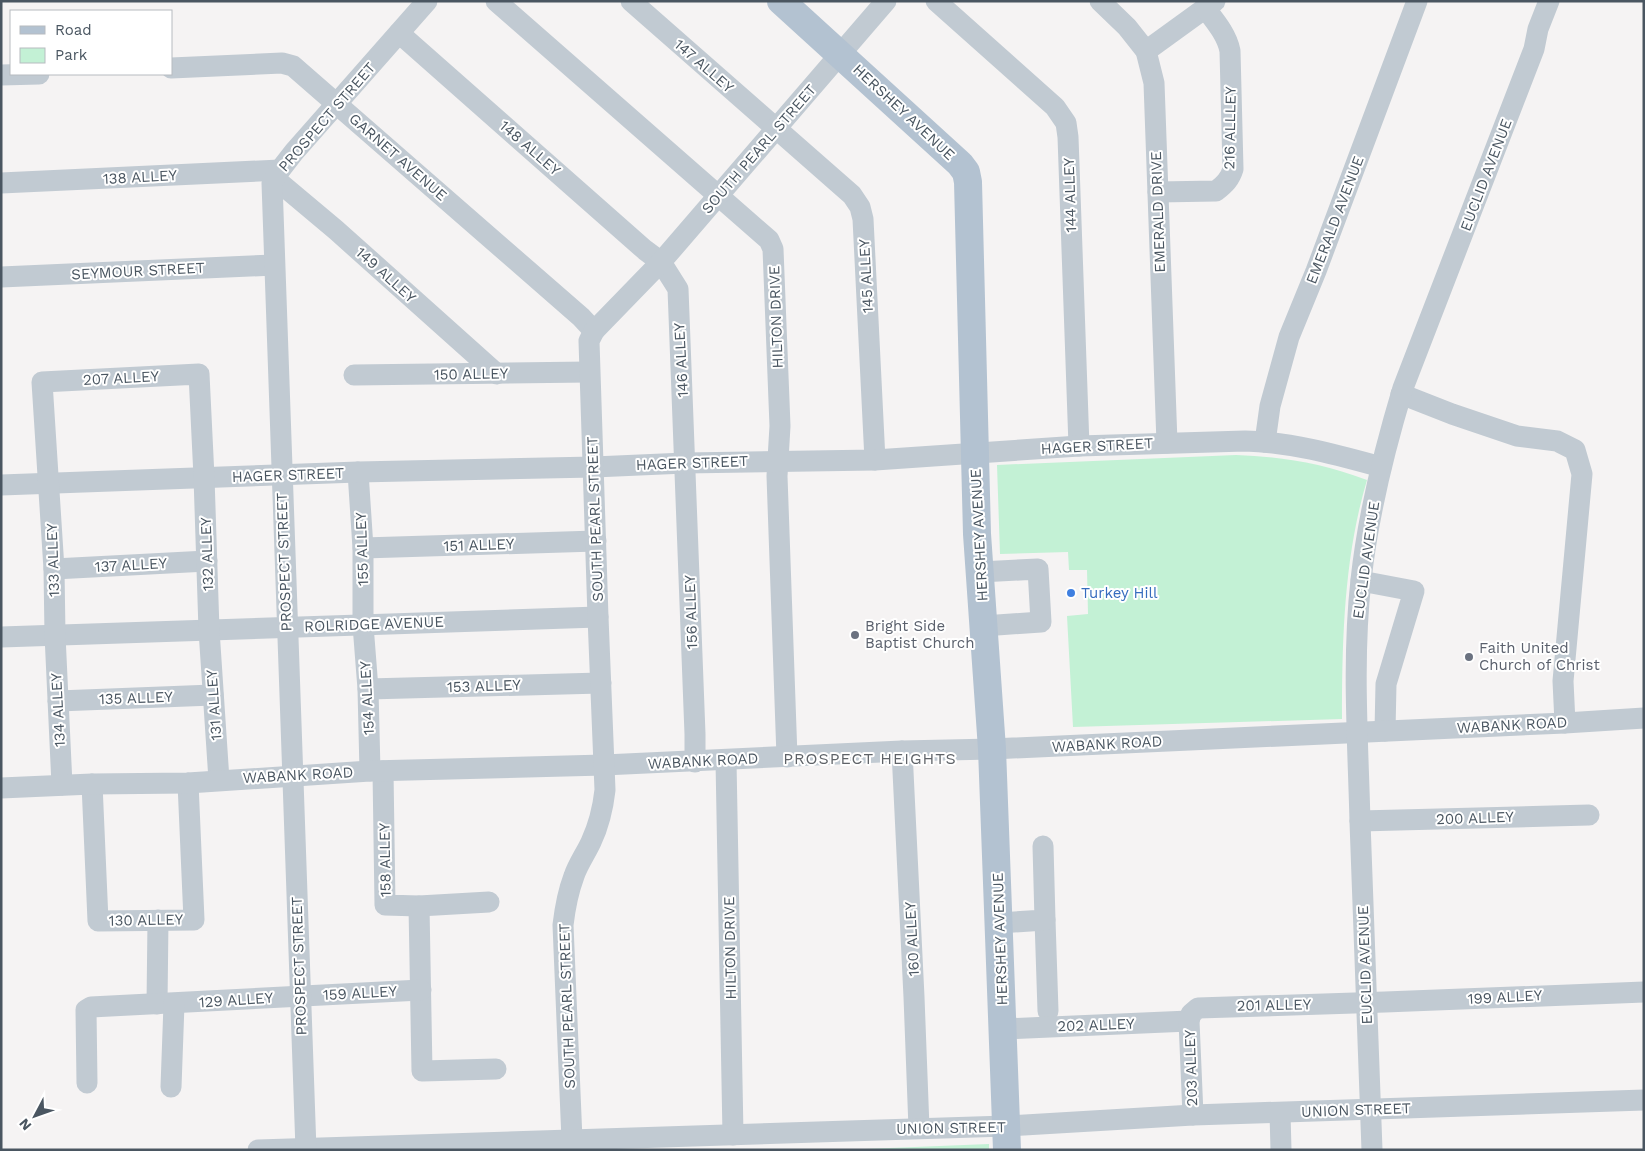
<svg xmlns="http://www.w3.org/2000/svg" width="1645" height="1151" font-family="'Work Sans',sans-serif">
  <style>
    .green { fill: #c3f1d5 }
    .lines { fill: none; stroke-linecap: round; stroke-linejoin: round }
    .minor { stroke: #c1cad2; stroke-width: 21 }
    .major { stroke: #b3c2d1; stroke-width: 28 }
    .shop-dot { fill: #3f7fe0; stroke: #fff; stroke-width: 2 }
    .worship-dot { fill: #6b7280; stroke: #fff; stroke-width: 2 }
    .labels { text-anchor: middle; stroke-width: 4; stroke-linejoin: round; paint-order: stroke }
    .street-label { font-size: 15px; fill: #4a5661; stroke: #fff }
    .shop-label { font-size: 15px; fill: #366cbe; stroke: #fff; text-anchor: start }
    .worship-label { font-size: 15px; fill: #5b616d; stroke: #fff; text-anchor: start }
    .neighbourhood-label { font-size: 16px; letter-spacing: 1px; fill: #5f6368; stroke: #fff }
  </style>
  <rect width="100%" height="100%" fill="#f5f3f3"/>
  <g class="green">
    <path d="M 1236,455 C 1285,457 1321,463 1367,480 C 1344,557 1342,639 1342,719 L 1073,727 L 1067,616 L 1088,614 L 1087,570 L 1069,570 L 1068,552 L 1000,554 L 997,465 Z"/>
    <polygon points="989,1144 989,1150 840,1150"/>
  </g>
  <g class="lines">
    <g class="minor">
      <polyline points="496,1 769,240 773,249 780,426 777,476 787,757"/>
      <polyline points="631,1 852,195 860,207 863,219 875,460"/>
      <polyline points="936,1 1055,107 1066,123 1068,137 1079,446"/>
      <polyline points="1100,1 1127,27 1146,51 1154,83 1167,443"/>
      <polyline points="399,33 645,250 661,262 678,289 695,734 695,762"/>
      <polyline points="1146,51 1215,1"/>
      <polyline points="171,68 282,63 293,66 581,317 594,331"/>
      <polyline points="1,75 39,74"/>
      <polyline points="274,178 336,230 497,374"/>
      <polyline points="1,183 280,170"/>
      <path d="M 1158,192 L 1216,191 C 1225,184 1230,179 1233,169 L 1230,51 C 1227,35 1215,21 1205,8"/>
      <polyline points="1,277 274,265"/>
      <polyline points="354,375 589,372"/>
      <polyline points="1401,394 1452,414 1517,436 1557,441 1575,450 1582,474 1563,681 1565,723"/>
      <polyline points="1265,442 1270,406 1289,337 1316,271 1417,1"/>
      <polyline points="358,472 363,548 363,625 368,689 370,771"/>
      <path d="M 1,485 L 358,472 L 594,467 L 685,463 L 875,460 L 1079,446 L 1245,441 C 1291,442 1337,455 1381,467"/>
      <polyline points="363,548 596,541"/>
      <polyline points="54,569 207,561"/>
      <polyline points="980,572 1038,569 1041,622 983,626"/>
      <polyline points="1361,581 1414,591 1386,684 1385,731"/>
      <polyline points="1,637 598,617"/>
      <polyline points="368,689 601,683"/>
      <polyline points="58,701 213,695"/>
      <polyline points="902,751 914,997 919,1128"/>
      <polyline points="726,761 733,1135"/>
      <polyline points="383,771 385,905 419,906 489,902"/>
      <polyline points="92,784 98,921 194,920 188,783"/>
      <polyline points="62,785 55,635 54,569 42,382 199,374 204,477 209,630 219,780"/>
      <polyline points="1,788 92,784 188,783 370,771 604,765 902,751 992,749 1565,723 1644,718"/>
      <polyline points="1360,821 1589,815"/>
      <polyline points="419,906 422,1071 496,1069"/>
      <polyline points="1045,920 1048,1011"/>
      <polyline points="999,923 1045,920 1043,846"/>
      <polyline points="157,1004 158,920"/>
      <polyline points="1003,1029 1189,1021"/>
      <polyline points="87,1083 86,1010 91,1007 421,990"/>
      <polyline points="171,1087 174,1004"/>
      <polyline points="1280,1113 1281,1150"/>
      <polyline points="1193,1115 1189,1021 1191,1014 1198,1008 1385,1002 1644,992"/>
      <path d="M 572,1140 L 563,925 C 565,908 568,892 574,876 C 578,864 586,853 591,842 C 599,825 603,808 605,790 L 598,617 L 589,341 L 594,331 L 661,262 L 886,1"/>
      <polyline points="258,1150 1006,1126 1193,1115 1644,1100"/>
      <polyline points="306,1150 272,183 280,170 294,152 427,1"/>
      <path d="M 1372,1150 C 1368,1041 1363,932 1360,822 C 1358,741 1352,661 1361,580 C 1368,514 1384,451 1403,388 L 1534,49 L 1538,29 L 1549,1"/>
    </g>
    <polyline class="major" points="781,1 960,164 966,172 968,182 977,534 992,749 1007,1150"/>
  </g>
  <circle class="shop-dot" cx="1071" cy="593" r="5"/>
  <g class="worship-dot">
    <circle cx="855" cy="635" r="5"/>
    <circle cx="1469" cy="657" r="5"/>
  </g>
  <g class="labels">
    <g class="street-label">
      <text transform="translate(704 66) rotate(41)" y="5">147 ALLEY</text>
      <text transform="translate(904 112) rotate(43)" y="5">HERSHEY AVENUE</text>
      <text transform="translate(327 117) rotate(-49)" y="5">PROSPECT STREET</text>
      <text transform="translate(1230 128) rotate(-89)" y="5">216 ALLLEY</text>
      <text transform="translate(530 148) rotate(41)" y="5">148 ALLEY</text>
      <text transform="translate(759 149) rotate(-49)" y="5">SOUTH PEARL STREET</text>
      <text transform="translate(398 157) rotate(41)" y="5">GARNET AVENUE</text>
      <text transform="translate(1486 175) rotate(-69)" y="5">EUCLID AVENUE</text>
      <text transform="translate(140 177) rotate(-3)" y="5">138 ALLEY</text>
      <text transform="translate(1070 195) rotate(-92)" y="5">144 ALLEY</text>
      <text transform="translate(1158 212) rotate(-92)" y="5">EMERALD DRIVE</text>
      <text transform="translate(1335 220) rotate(-69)" y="5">EMERALD AVENUE</text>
      <text transform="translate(138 271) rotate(-3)" y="5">SEYMOUR STREET</text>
      <text transform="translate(386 275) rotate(42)" y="5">149 ALLEY</text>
      <text transform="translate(866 276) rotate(-93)" y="5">145 ALLEY</text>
      <text transform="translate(776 317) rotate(-92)" y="5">HILTON DRIVE</text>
      <text transform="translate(681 360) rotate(-93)" y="5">146 ALLEY</text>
      <text transform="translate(471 374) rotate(-1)" y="5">150 ALLEY</text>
      <text transform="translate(121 378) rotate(-3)" y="5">207 ALLEY</text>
      <text transform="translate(1097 446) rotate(-3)" y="5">HAGER STREET</text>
      <text transform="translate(692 463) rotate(-2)" y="5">HAGER STREET</text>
      <text transform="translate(288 475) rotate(-2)" y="5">HAGER STREET</text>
      <text transform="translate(595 519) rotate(-92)" y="5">SOUTH PEARL STREET</text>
      <text transform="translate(979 535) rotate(-93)" y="5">HERSHEY AVENUE</text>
      <text transform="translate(479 545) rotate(-2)" y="5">151 ALLEY</text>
      <text transform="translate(362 549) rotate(-92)" y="5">155 ALLEY</text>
      <text transform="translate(207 554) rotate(-92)" y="5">132 ALLEY</text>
      <text transform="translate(53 560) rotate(-92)" y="5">133 ALLEY</text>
      <text transform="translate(1366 560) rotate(-82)" y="5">EUCLID AVENUE</text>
      <text transform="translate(284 562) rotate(-92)" y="5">PROSPECT STREET</text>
      <text transform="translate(131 565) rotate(-3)" y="5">137 ALLEY</text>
      <text transform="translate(691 612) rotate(-92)" y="5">156 ALLEY</text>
      <text transform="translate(374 624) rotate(-2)" y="5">ROLRIDGE AVENUE</text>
      <text transform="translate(484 686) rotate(-2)" y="5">153 ALLEY</text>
      <text transform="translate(136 698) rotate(-2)" y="5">135 ALLEY</text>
      <text transform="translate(367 698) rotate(-93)" y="5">154 ALLEY</text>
      <text transform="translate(214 705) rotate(-94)" y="5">131 ALLEY</text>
      <text transform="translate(58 710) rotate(-93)" y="5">134 ALLEY</text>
      <text transform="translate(1512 725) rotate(-3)" y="5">WABANK ROAD</text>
      <text transform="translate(1107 744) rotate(-3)" y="5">WABANK ROAD</text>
      <text transform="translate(703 761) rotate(-3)" y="5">WABANK ROAD</text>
      <text transform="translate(298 775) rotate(-3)" y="5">WABANK ROAD</text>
      <text transform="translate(1475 818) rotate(-2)" y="5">200 ALLEY</text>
      <text transform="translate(385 860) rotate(-91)" y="5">158 ALLEY</text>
      <text transform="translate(146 920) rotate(-1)" y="5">130 ALLEY</text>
      <text transform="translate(912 939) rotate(-93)" y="5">160 ALLEY</text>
      <text transform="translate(1000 939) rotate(-92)" y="5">HERSHEY AVENUE</text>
      <text transform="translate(730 948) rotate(-91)" y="5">HILTON DRIVE</text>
      <text transform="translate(1365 965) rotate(-92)" y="5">EUCLID AVENUE</text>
      <text transform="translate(299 966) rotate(-92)" y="5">PROSPECT STREET</text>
      <text transform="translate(360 993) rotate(-3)" y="5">159 ALLEY</text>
      <text transform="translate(1505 997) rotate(-3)" y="5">199 ALLEY</text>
      <text transform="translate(236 1000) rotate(-4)" y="5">129 ALLEY</text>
      <text transform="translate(1274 1005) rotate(-1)" y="5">201 ALLEY</text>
      <text transform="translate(567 1006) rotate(-92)" y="5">SOUTH PEARL STREET</text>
      <text transform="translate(1096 1025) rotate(-2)" y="5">202 ALLEY</text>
      <text transform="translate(1191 1068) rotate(-92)" y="5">203 ALLEY</text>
      <text transform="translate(1356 1110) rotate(-2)" y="5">UNION STREET</text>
      <text transform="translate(951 1128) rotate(-1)" y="5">UNION STREET</text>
    </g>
    <g class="shop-label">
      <text x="1081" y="598">Turkey Hill</text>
    </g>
    <g class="worship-label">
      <text x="865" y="631">Bright Side<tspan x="865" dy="17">Baptist Church</tspan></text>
      <text x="1479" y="653">Faith United<tspan x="1479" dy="17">Church of Christ</tspan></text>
    </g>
    <g class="neighbourhood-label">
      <text x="870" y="764">PROSPECT HEIGHTS</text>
    </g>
  </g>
  <rect width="1645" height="1151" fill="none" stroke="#4a5661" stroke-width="5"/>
  <rect x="10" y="10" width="162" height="65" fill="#ffffff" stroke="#b7bbc0"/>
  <rect x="20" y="26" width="25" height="8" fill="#b3c2d1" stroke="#b7bbc0"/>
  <text x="55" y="35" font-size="15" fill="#4a5661">Road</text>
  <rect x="20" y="48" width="25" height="15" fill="#c3f1d5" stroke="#b7bbc0"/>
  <text x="55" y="60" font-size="15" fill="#4a5661">Park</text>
  <g transform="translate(35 1116) rotate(229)" stroke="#ffffff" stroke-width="4" paint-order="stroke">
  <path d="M0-4L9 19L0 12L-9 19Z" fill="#4a5661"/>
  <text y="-8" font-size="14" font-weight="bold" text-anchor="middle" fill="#4a5661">N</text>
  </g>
</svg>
